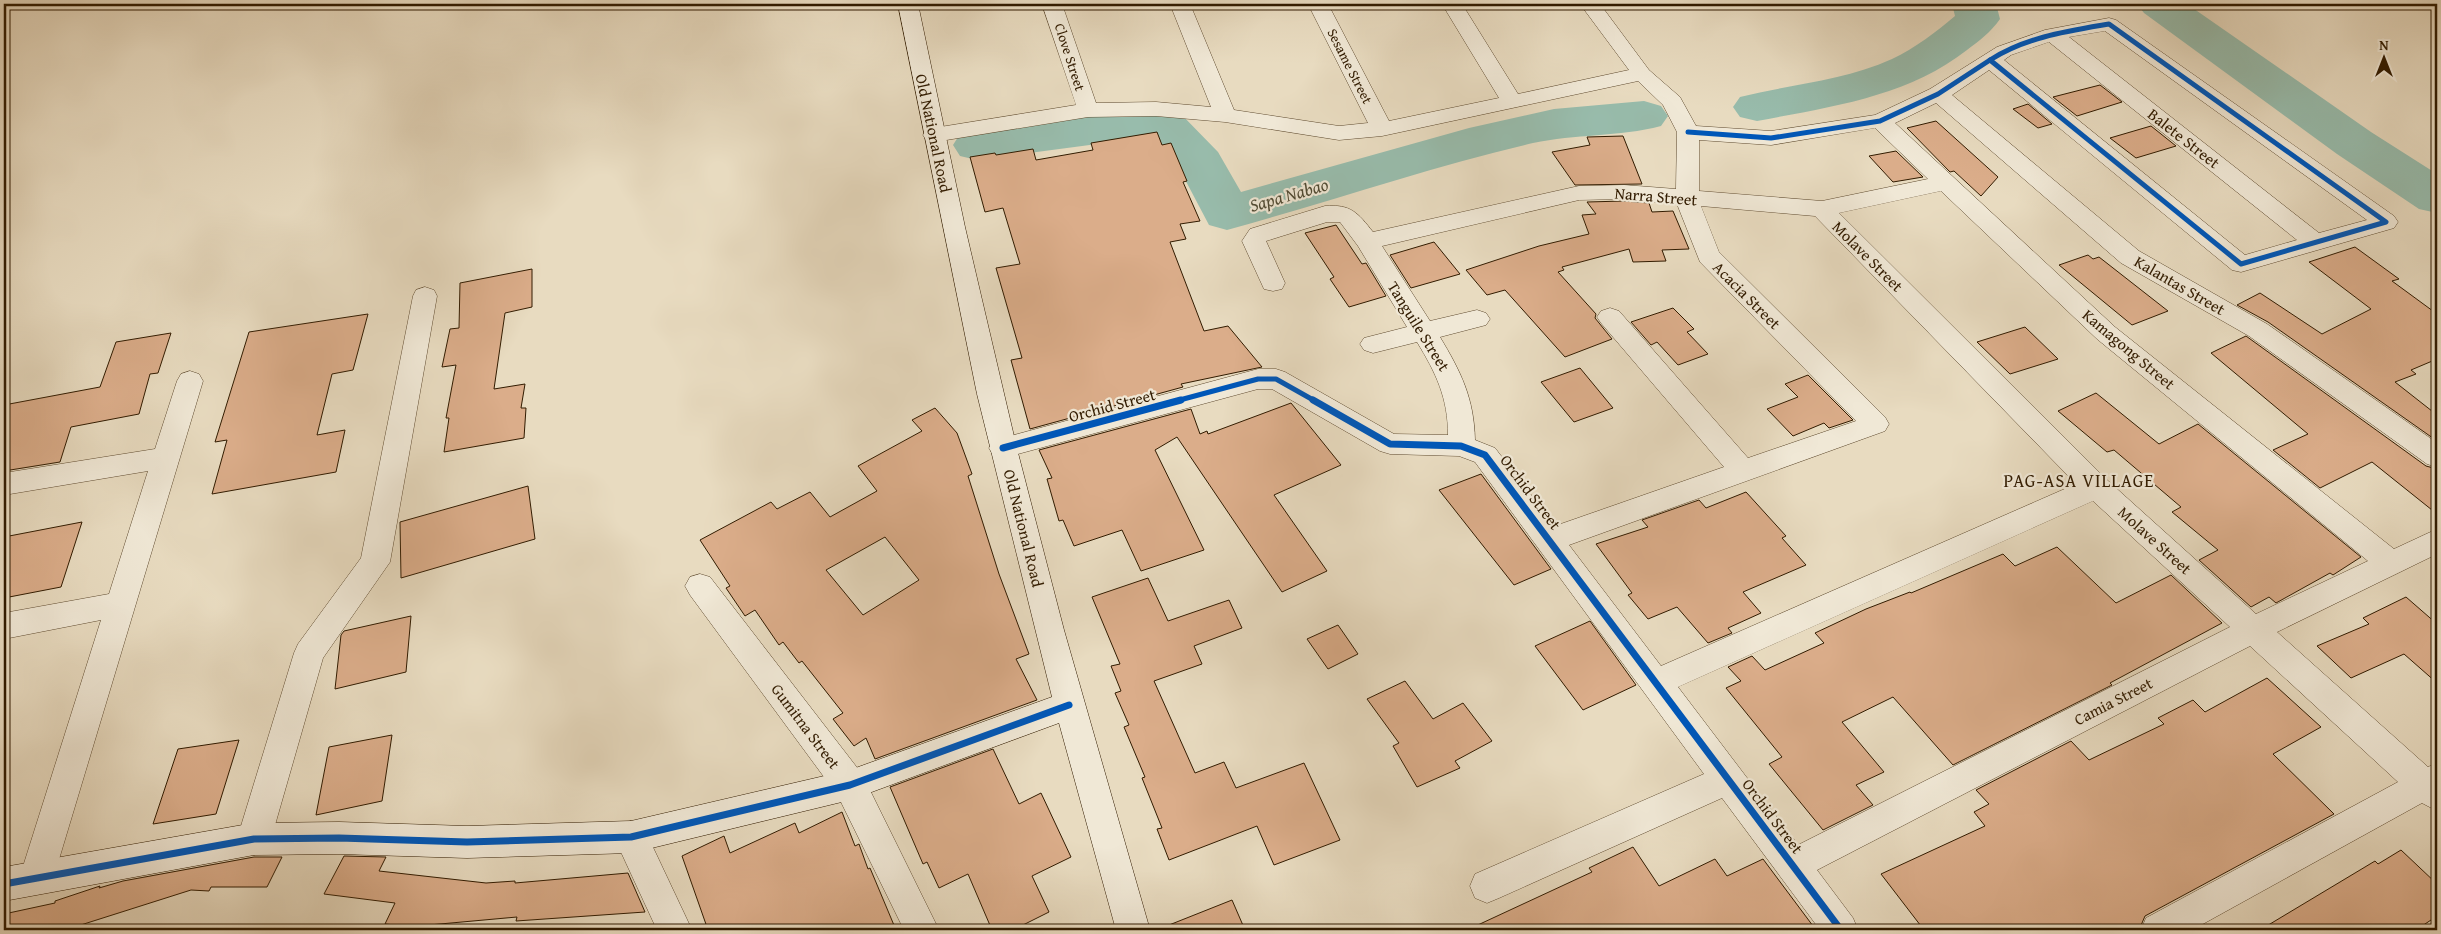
<svg xmlns="http://www.w3.org/2000/svg" width="2441" height="934" font-family="'Gentium Book Plus',serif">
  <style>
    .lines { fill: none; stroke-linecap: round; stroke-linejoin: round }
    .river { fill: #98bcac; fill-rule: evenodd }
    .building { fill: #dbad8a; stroke: #311b00; fill-rule: evenodd }
    .street-casing { stroke: #5f4b30; stroke-width: 1 }
    .secondary-casing { stroke: #311b00; stroke-width: 1 }
    .street { fill: #f0e8d6; fill-rule: evenodd }
    .secondary { fill: #f0e8d6; fill-rule: evenodd }
    .cycleway-far1-casing { stroke: #f0e8d6; stroke-width: 8 }
    .cycleway-casing { stroke: #f0e8d6; stroke-width: 10 }
    .cycleway-far1 { stroke: #0057b8; stroke-width: 5 }
    .cycleway { stroke: #0057b8; stroke-width: 7 }
    .labels { text-anchor: middle; stroke-width: 4.5; stroke-linejoin: round; paint-order: stroke }
    .far-street-label { font-size: 14px; fill: #311b00; stroke: #f0e8d6 }
    .street-label { font-size: 16px; fill: #311b00; stroke: #f0e8d6 }
    .water-label { font-size: 18px; font-style: italic; fill: #504b34; stroke: #f0e8d6 }
    .neighbourhood-label { font-size: 18px; letter-spacing: 1px; fill: #311b00; stroke: #f0e8d6 }
  </style>
  <rect width="100%" height="100%" fill="#e8dbc0"/>
  <filter id="stains"><feTurbulence type="fractalNoise" baseFrequency=".004" numOctaves="4"/><feColorMatrix values="0 0 0 0 .2 0 0 0 0 .09 0 0 0 0 .02 0 0 0 .5 -.17"/></filter>
  <radialGradient id="worn" r=".72"><stop offset=".6" stop-color="#630" stop-opacity="0"/><stop offset="1" stop-color="#630" stop-opacity=".3"/></radialGradient>
  <g class="lines">
    <g class="river">
      <path d="M 1952,4 L 1996,4 L 2000,19 C 1991,32 1979,41 1967,50 C 1907,97 1830,107 1757,121 L 1740,117 L 1733,107 L 1740,97 C 1791,84 1844,81 1892,59 C 1915,48 1936,32 1955,16 Z"/>
      <polygon points="2137,4 2187,4 2371,132 2437,174 2437,213 2419,209 2337,154 2144,13"/>
      <path d="M 1644,101 L 1661,106 L 1668,116 L 1661,126 C 1619,137 1575,134 1533,143 C 1430,167 1329,202 1227,230 L 1209,225 L 1180,170 L 1150,137 L 977,160 L 960,156 L 953,145 L 960,134 L 977,130 L 1161,106 L 1178,111 L 1218,152 L 1241,192 L 1469,128 L 1554,109 Z"/>
    </g>
  </g>
  <g class="building">
    <polygon points="2100,85 2122,102 2077,116 2053,97"/>
    <polygon points="2028,104 2052,124 2038,128 2013,109"/>
    <polygon points="1936,121 1998,177 1981,196 1954,171 1950,172 1907,128"/>
    <polygon points="2151,126 2176,146 2136,158 2110,138"/>
    <polygon points="1157,132 1162,145 1171,143 1187,181 1183,182 1200,221 1180,224 1186,239 1170,242 1204,331 1228,326 1262,367 1181,384 1183,387 1030,429 1011,360 1022,358 996,268 1020,264 1003,208 985,212 970,157 995,153 996,155 1033,149 1036,160 1093,150 1091,143"/>
    <polygon points="1623,136 1642,184 1575,185 1552,152 1590,145 1587,137"/>
    <polygon points="1896,151 1923,177 1893,182 1869,156"/>
    <polygon points="1624,201 1649,203 1652,212 1673,211 1689,249 1662,250 1666,261 1633,262 1629,249 1562,267 1564,270 1558,272 1596,314 1595,318 1612,339 1565,357 1505,290 1487,295 1466,270 1539,246 1589,234 1582,215 1596,214 1587,202"/>
    <polygon points="1336,225 1362,264 1366,263 1386,296 1349,307 1330,279 1334,277 1305,233"/>
    <polygon points="1434,242 1460,274 1411,288 1390,255"/>
    <polygon points="2355,247 2399,279 2392,281 2437,314 2437,359 2411,370 2416,374 2395,382 2437,415 2437,441 2268,322 2237,305 2260,293 2322,334 2371,309 2309,262"/>
    <polygon points="2088,255 2093,259 2099,257 2168,311 2132,325 2059,265"/>
    <polygon points="532,269 532,307 505,313 494,389 525,384 521,408 526,408 524,438 444,452 449,418 446,418 456,365 442,367 450,329 459,328 460,283"/>
    <polygon points="1673,308 1694,329 1687,332 1708,354 1678,365 1657,342 1651,345 1631,322"/>
    <polygon points="368,314 353,370 332,374 317,435 345,430 336,472 212,494 227,440 215,442 249,332"/>
    <polygon points="2025,327 2058,359 2010,374 1977,342"/>
    <polygon points="171,333 158,373 150,374 139,414 71,427 60,462 4,471 4,405 100,387 116,342"/>
    <polygon points="2246,336 2426,466 2437,469 2437,514 2372,462 2320,488 2273,450 2308,434 2211,353"/>
    <polygon points="1580,368 1613,408 1574,422 1541,382"/>
    <polygon points="1808,375 1853,420 1829,428 1824,423 1793,436 1767,409 1798,397 1785,384"/>
    <polygon points="2096,393 2159,444 2198,424 2361,557 2333,575 2330,573 2276,603 2269,597 2251,607 2199,560 2218,550 2172,512 2181,507 2114,450 2107,452 2058,411"/>
    <polygon points="1291,403 1341,465 1274,495 1327,571 1282,592 1177,437 1155,450 1204,550 1141,571 1122,530 1074,546 1063,520 1059,521 1047,479 1052,478 1039,450 1191,409 1200,434 1207,431 1208,434"/>
    <path d="M 935,408 L 957,433 L 972,474 L 968,476 L 999,574 L 1029,654 L 1016,659 L 1037,700 L 875,759 L 866,738 L 854,746 L 833,719 L 843,713 L 802,661 L 799,663 L 783,642 L 779,645 L 755,610 L 745,616 L 726,588 L 730,586 L 700,540 L 771,502 L 777,509 L 810,492 L 830,517 L 877,491 L 858,466 L 922,431 L 912,420 ZM 885,537 L 919,580 L 863,615 L 826,570 Z"/>
    <polygon points="1481,474 1551,569 1514,585 1439,490"/>
    <polygon points="528,486 535,539 401,578 400,522"/>
    <polygon points="1746,492 1786,536 1782,538 1806,565 1743,592 1761,613 1728,628 1732,633 1708,643 1677,607 1648,619 1628,595 1632,593 1596,544 1648,527 1642,520 1699,500 1706,508"/>
    <polygon points="82,522 61,587 4,598 4,537"/>
    <polygon points="2057,547 2116,603 2171,575 2222,623 2110,683 2112,685 1953,765 1893,697 1842,722 1884,772 1856,785 1873,805 1823,830 1769,764 1782,757 1726,688 1741,681 1728,667 1752,656 1765,670 1824,643 1815,633 1866,609 1910,592 1911,593 2003,554 2015,566"/>
    <polygon points="1148,578 1168,621 1229,600 1242,628 1194,646 1202,664 1154,681 1195,773 1224,762 1236,788 1304,763 1340,840 1274,865 1257,826 1169,860 1157,829 1162,828 1142,778 1145,777 1124,727 1129,725 1115,693 1121,691 1111,666 1120,664 1092,597"/>
    <polygon points="2406,597 2437,624 2437,683 2404,654 2351,678 2317,646 2369,624 2363,618"/>
    <polygon points="411,616 406,672 335,689 341,635 344,631"/>
    <polygon points="1590,621 1636,685 1583,710 1535,646"/>
    <polygon points="1338,625 1358,654 1328,669 1307,639"/>
    <polygon points="2267,678 2321,727 2273,754 2334,814 2145,916 2139,930 1924,930 1881,874 1985,826 1974,812 1989,804 1976,790 2071,741 2089,760 2164,724 2158,718 2193,700 2205,712"/>
    <polygon points="1405,681 1433,719 1463,703 1492,741 1455,761 1460,768 1417,787 1393,746 1399,743 1367,699"/>
    <polygon points="392,735 382,801 316,815 329,747"/>
    <polygon points="239,740 216,814 153,824 178,749"/>
    <polygon points="993,749 1019,804 1041,793 1071,857 1032,876 1049,912 1013,930 992,930 968,874 939,888 927,862 923,864 890,787"/>
    <polygon points="842,812 855,846 859,844 868,869 870,868 896,930 708,930 682,856 724,836 730,853 795,823 799,833"/>
    <polygon points="1633,847 1659,886 1715,859 1727,876 1763,859 1816,930 1467,930 1592,872 1589,868"/>
    <polygon points="2401,850 2437,884 2437,916 2416,930 2260,930 2375,861 2378,864"/>
    <polygon points="344,856 386,857 379,871 486,883 515,881 515,883 628,873 645,912 516,921 517,917 429,925 427,928 385,924 395,903 324,894"/>
    <polygon points="254,857 282,857 267,887 211,887 209,891 191,890 65,930 4,930 4,914 55,903 55,901 100,886 99,888 123,881"/>
    <polygon points="1232,900 1245,930 1159,930 1159,929"/>
  </g>
  <g class="lines">
    <g class="street-casing">
      <g id="street">
        <path d="M 1042,4 L 1062,4 L 1096,103 L 1156,102 L 1211,107 L 1170,4 L 1190,4 L 1234,110 L 1339,126 L 1368,123 L 1308,4 L 1328,4 L 1389,121 L 1499,98 L 1442,4 L 1462,4 L 1518,94 L 1629,70 L 1580,4 L 1600,4 L 1649,70 L 1680,97 L 1696,126 L 1771,131 L 1875,115 L 1930,89 L 1997,47 L 2045,30 L 2109,18 L 2116,20 L 2394,216 L 2398,222 L 2394,228 L 2241,272 L 2232,270 L 1989,70 L 1952,95 L 2139,251 L 2267,324 L 2437,443 L 2437,467 L 2427,464 L 2249,336 L 2121,263 L 1936,103 L 1895,123 L 2115,327 L 2394,549 L 2437,529 L 2437,554 L 2277,632 L 2428,767 L 2437,763 L 2437,811 L 2422,803 L 2192,930 L 2141,930 L 2146,918 L 2398,782 L 2250,646 L 1817,870 L 1853,918 L 1858,930 L 1820,930 L 1722,798 L 1499,898 L 1487,903 L 1475,898 L 1470,886 L 1475,874 L 1704,774 L 1475,462 L 1459,456 L 1390,454 L 1380,451 L 1272,389 L 1258,389 L 1003,458 L 993,455 L 989,448 L 993,441 L 1003,438 L 1258,369 L 1276,369 L 1285,372 L 1394,434 L 1448,435 C 1448,398 1436,373 1417,342 L 1373,353 L 1364,350 L 1360,344 L 1364,338 L 1407,327 L 1358,246 L 1340,222 L 1327,222 L 1266,241 L 1285,283 L 1282,289 L 1273,291 L 1264,289 L 1242,241 L 1250,229 L 1325,206 C 1351,204 1358,213 1373,232 L 1579,186 L 1624,185 L 1676,189 L 1677,132 L 1663,105 L 1638,81 L 1382,136 L 1339,140 L 1225,122 L 1156,116 L 1088,117 L 934,142 L 926,140 L 923,135 L 926,130 L 934,128 L 1076,105 ZM 2105,31 L 2367,220 L 2319,233 L 2069,37 ZM 2049,42 L 2297,240 L 2245,255 L 2004,60 L 2011,55 ZM 1875,128 L 1928,179 L 1822,201 L 1699,191 L 1699,140 L 1771,145 ZM 1941,191 L 2097,339 L 2368,561 L 2256,614 L 2106,479 L 1839,213 ZM 1624,199 L 1677,204 L 1700,262 L 1856,421 L 1748,458 L 1619,311 L 1610,308 L 1601,311 L 1597,317 L 1601,323 L 1724,467 L 1555,526 L 1495,448 L 1475,440 C 1474,398 1461,372 1440,337 L 1486,325 L 1490,319 L 1486,313 L 1477,310 L 1430,321 L 1382,246 L 1579,200 ZM 1701,206 L 1815,216 L 2076,484 L 1661,666 L 1569,545 L 1885,431 L 1889,424 L 1885,417 L 1719,252 ZM 2093,501 L 2230,627 L 1798,845 L 1678,687 Z"/>
        <polygon points="425,287 434,290 437,296 390,562 323,658 271,839 266,850 254,855 242,850 237,839 294,653 298,644 361,558 413,296 416,290"/>
        <polygon points="190,371 199,374 203,381 54,876 49,888 37,893 25,888 20,876 101,620 4,639 4,613 109,594 148,471 4,495 4,473 155,449 177,381 181,374"/>
        <polygon points="700,574 710,577 862,774 939,930 904,930 838,796 690,595 685,586 690,577"/>
        <polygon points="631,821 643,826 692,930 657,930 614,837 619,826"/>
      </g>
    </g>
    <g class="secondary-casing">
      <polygon id="secondary" points="898,4 918,4 965,227 1017,449 1064,630 1150,930 1116,930 1059,723 850,800 631,853 467,858 339,854 254,855 4,901 4,867 254,823 339,822 467,826 631,821 850,770 1052,697 977,394"/>
    </g>
    <use href="#street" class="street"/>
    <use href="#secondary" class="secondary"/>
    <g class="cycleway-far1-casing">
      <g id="cycleway-far1">
        <path d="M 2109,24 L 2386,222 L 2241,264 L 1990,60 C 2026,37 2068,31 2109,24 Z"/>
        <polyline points="1688,132 1771,138 1880,121 1938,94 1990,60"/>
        <polyline points="1176,401 1258,379 1276,379 1315,401"/>
      </g>
    </g>
    <g class="cycleway-casing">
      <g id="cycleway">
        <polyline points="1313,400 1390,444 1461,446 1485,455 1841,930"/>
        <polyline points="1003,448 1181,400"/>
        <polyline points="4,884 254,839 339,838 467,842 631,837 850,785 1069,705"/>
      </g>
    </g>
    <use href="#cycleway-far1" class="cycleway-far1"/>
    <use href="#cycleway" class="cycleway"/>
  </g>
  <g class="labels">
    <g class="far-street-label">
      <text transform="translate(1070 57) rotate(72)" y="5">Clove Street</text>
      <text transform="translate(1350 66) rotate(63)" y="5">Sesame Street</text>
    </g>
    <g class="street-label">
      <text transform="translate(934 133) rotate(78)" y="6">Old National Road</text>
      <text transform="translate(2184 138) rotate(38)" y="6">Balete Street</text>
      <text transform="translate(1656 196) rotate(5)" y="6">Narra Street</text>
      <text transform="translate(1868 256) rotate(45)" y="6">Molave Street</text>
      <text transform="translate(2180 285) rotate(30)" y="6">Kalantas Street</text>
      <text transform="translate(1747 295) rotate(45)" y="6">Acacia Street</text>
      <text transform="translate(1419 326) rotate(58)" y="6">Tanguile Street</text>
      <text transform="translate(2129 349) rotate(40)" y="6">Kamagong Street</text>
      <text transform="translate(1112 405) rotate(-15)" y="6">Orchid Street</text>
      <text transform="translate(1531 492) rotate(53)" y="6">Orchid Street</text>
      <text transform="translate(1024 528) rotate(76)" y="6">Old National Road</text>
      <text transform="translate(2155 540) rotate(42)" y="6">Molave Street</text>
      <text transform="translate(2113 701) rotate(-27)" y="6">Camia Street</text>
      <text transform="translate(806 726) rotate(53)" y="6">Gumitna Street</text>
      <text transform="translate(1773 816) rotate(53)" y="6">Orchid Street</text>
    </g>
    <g class="water-label">
      <text transform="translate(1289 195) rotate(-16)" y="6">Sapa Nabao</text>
    </g>
    <g class="neighbourhood-label">
      <text x="2079" y="487">PAG-ASA VILLAGE</text>
    </g>
  </g>
  <rect width="2441" height="934" fill="none" stroke="#e8dbc0" stroke-width="20"/>
  <rect x="5" y="5" width="2431" height="924" fill="none" stroke="#311b00" stroke-width="2.5"/>
  <rect x="10" y="10" width="2421" height="914" fill="none" stroke="#311b00"/>
  <g transform="translate(2384 58)" stroke="#f0e8d6" stroke-width="4" paint-order="stroke">
  <path d="M0-4L9 19L0 12L-9 19Z" fill="#311b00"/>
  <text y="-8" font-size="14" font-weight="bold" text-anchor="middle" fill="#311b00">N</text>
  </g>
  <rect width="100%" height="100%" filter="url(#stains)"/>
  <rect width="100%" height="100%" fill="url(#worn)"/>
</svg>
